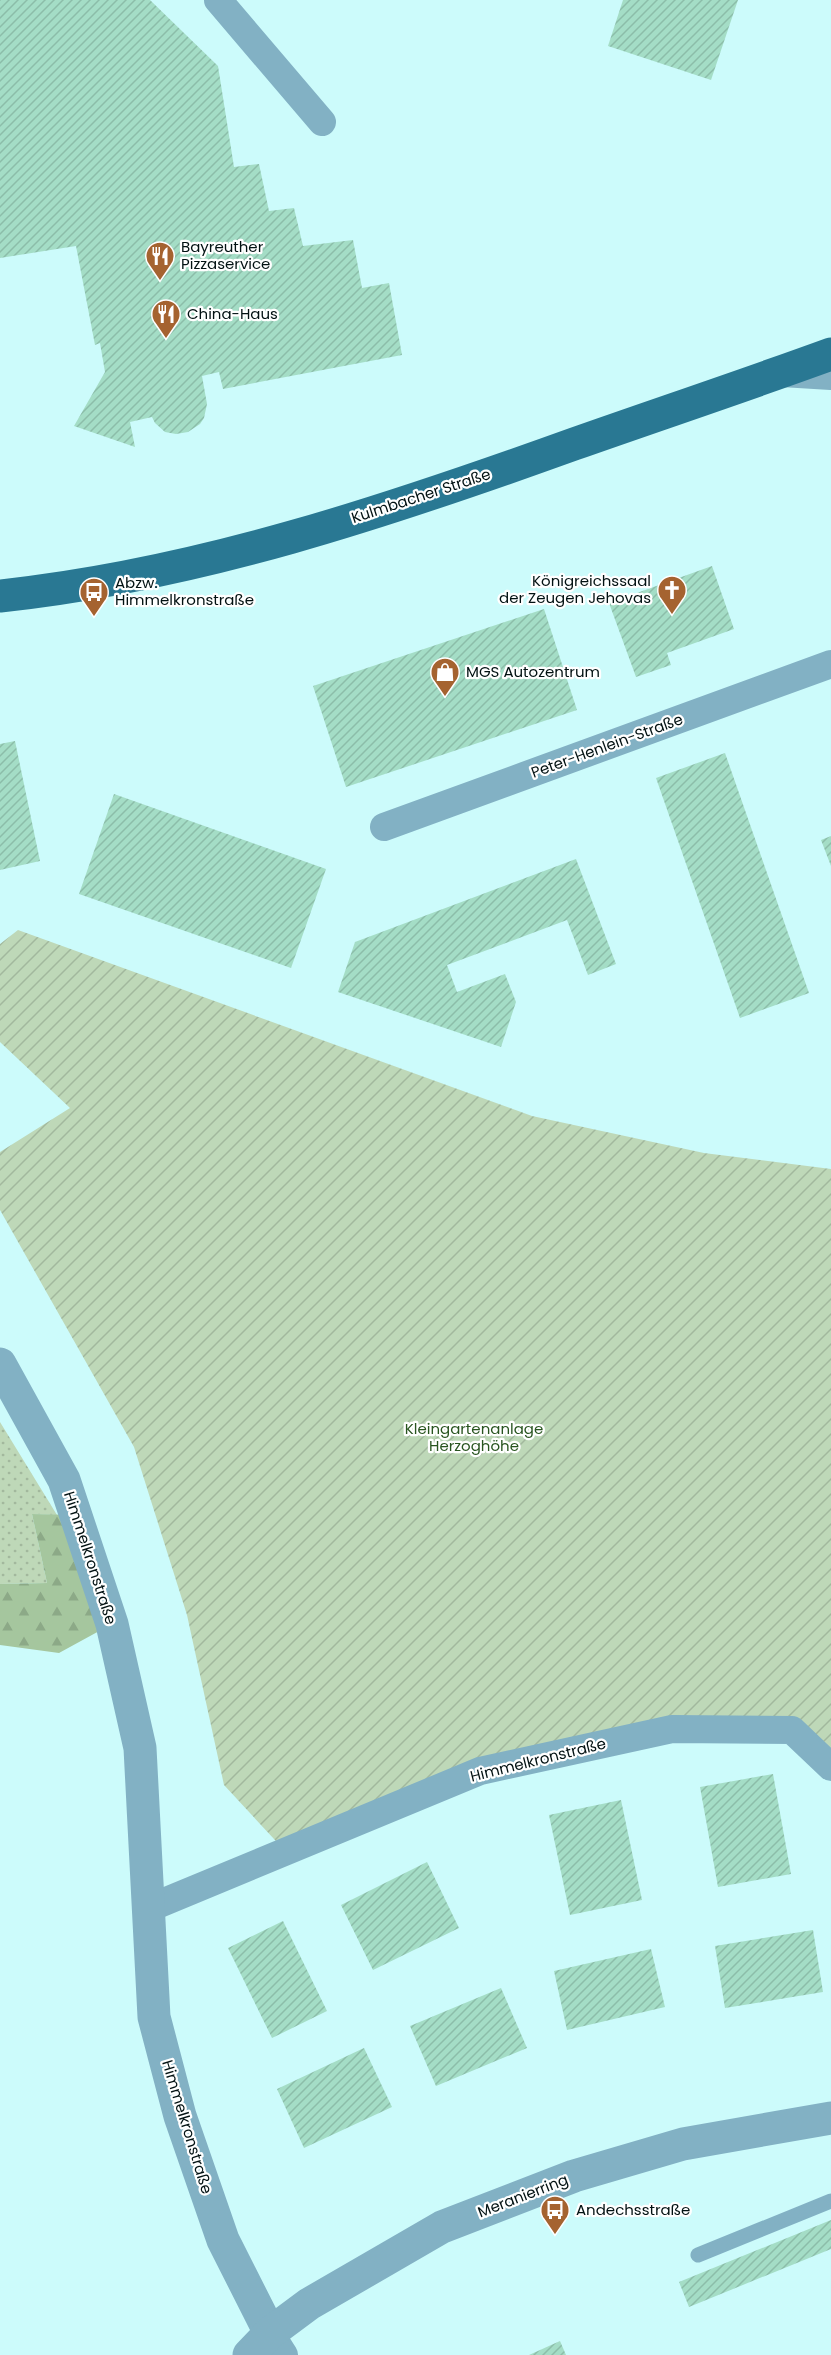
<svg xmlns="http://www.w3.org/2000/svg" width="831" height="2355" font-family="Poppins,sans-serif">
  <style>
    .grass { fill: url(#grass-dots) }
    .forest { fill: url(#forest-firs) }
    .garden { fill: url(#garden-furrows) }
    .building { fill: url(#building-hatch) }
    .lines { fill: none; stroke-linecap: round; stroke-linejoin: round }
    .service { stroke: #82b1c4; stroke-width: 15 }
    .minor { stroke: #82b1c4; stroke-width: 28 }
    .tertiary { stroke: #82b1c4; stroke-width: 33 }
    .primary { stroke: #297893; stroke-width: 33 }
    .labels { text-anchor: middle; stroke-width: 4.5; stroke-linejoin: round; paint-order: stroke }
    .poi-label { font-size: 15px; fill: #021112; stroke: #fff; text-anchor: start }
    .street-label { font-size: 15px; fill: #021112; stroke: #fff }
    .park-label { font-size: 15px; fill: #28541f; stroke: #fff }
  </style>
  <defs>
    <pattern id="grass-dots" width="8" height="8" patternUnits="userSpaceOnUse" patternTransform="scale(1.5)"><rect width="8" height="8" fill="#bed8b8"/><path d="M2 2h.1M6 6h.1" fill="none" stroke="#a2b89d" stroke-width="1.8" stroke-linecap="round"/></pattern>
    <pattern id="forest-firs" width="22" height="20" patternUnits="userSpaceOnUse" patternTransform="scale(1.5)"><rect width="22" height="20" fill="#a5c69e"/><path d="M5 1l3.5 6h-7zM16 11l3.5 6h-7z" fill="#8ca987"/></pattern>
    <pattern id="garden-furrows" width="10" height="10" patternUnits="userSpaceOnUse" patternTransform="scale(1.5)"><rect width="10" height="10" fill="#bed8b8"/><path d="M-1 1l2-2M0 10L10 0M9 11l2-2" fill="none" stroke="#a2b89d"/></pattern>
    <pattern id="building-hatch" width="6" height="6" patternUnits="userSpaceOnUse" patternTransform="scale(1.5)"><rect width="6" height="6" fill="#a4ddc6"/><path d="M-1 1l2-2M0 6l6-6M5 7l2-2" fill="none" stroke="#8cbda9"/></pattern>
  </defs>
  <rect width="100%" height="100%" fill="#ccfbfb"/>
  <polygon class="grass" points="0,1422 57,1515 32,1514 47,1583 0,1584"/>
  <polygon class="forest" points="32,1514 76,1515 112,1624 59,1653 0,1645 0,1584 47,1583"/>
  <polygon class="garden" points="18,930 532,1116 704,1153 831,1169 831,1767 792,1730 672,1729 506,1765 287,1853 224,1785 187,1615 134,1447 0,1210 0,1152 70,1108 0,1042 0,944"/>
  <g class="building">
    <polygon points="0,0 150,0 218,66 234,167 259,164 269,211 294,208 303,246 353,240 362,288 389,283 402,355 223,389 219,372 202,376 207,404 204,418 200,424 188,432 176,434 165,432 155,423 152,417 130,422 135,447 74,426 105,372 100,343 95,345 76,246 0,258"/>
    <polygon points="623,0 738,0 711,80 608,46"/>
    <polygon points="712,566 734,629 667,653 671,665 636,677 609,603"/>
    <polygon points="544,609 577,710 346,787 313,686"/>
    <polygon points="15,741 40,861 0,870 0,744"/>
    <polygon points="725,753 809,993 740,1018 656,778"/>
    <polygon points="114,794 326,869 291,968 79,894"/>
    <polygon points="831,836 831,866 821,840"/>
    <polygon points="576,859 616,964 588,975 567,920 447,965 457,992 505,974 516,1002 501,1047 338,992 355,942"/>
    <polygon points="773,1774 791,1874 718,1887 700,1787"/>
    <polygon points="621,1800 642,1900 570,1915 549,1815"/>
    <polygon points="427,1862 459,1928 373,1970 341,1905"/>
    <polygon points="283,1921 327,2011 272,2038 228,1948"/>
    <polygon points="813,1930 823,1992 725,2008 715,1946"/>
    <polygon points="651,1949 665,2007 567,2030 554,1971"/>
    <polygon points="501,1988 527,2048 436,2086 410,2026"/>
    <polygon points="364,2048 392,2107 304,2148 277,2089"/>
    <polygon points="831,2220 831,2249 689,2307 679,2282"/>
    <polygon points="560,2341 566,2355 529,2355"/>
  </g>
  <g class="lines">
    <polyline class="service" points="698,2255 831,2201"/>
    <g class="minor">
      <polyline points="218,0 322,122"/>
      <polyline points="782,373 831,376"/>
      <polyline points="384,827 831,664"/>
      <polyline points="147,1909 480,1771 672,1729 792,1730 831,1767"/>
      <polyline points="270,2333 284,2355"/>
    </g>
    <g class="tertiary">
      <polyline points="0,1364 64,1480 112,1624 140,1748 154,2017 180,2116 223,2240 270,2333"/>
      <polyline points="249,2355 270,2333 309,2304 442,2227 574,2176 683,2144 831,2118"/>
    </g>
    <path class="primary" d="M 0,596 C 197,575 388,511 574,444 C 659,414 746,385 831,354"/>
  </g>
  <defs>
    <g id="restaurant-pin" transform="scale(1.5)"><path d="M0 17L-7.5 6A9.5 9.5 0 1 1 7.5 6Z" fill="#a56330" stroke="#fff"/><path d="M-5-6h1v4h1v-4h1v4h1v-4h1v5L-1.5 .5V6h-2V.5L-5-1ZM5-6V6H3V1.5H1.5Q1.5-4 5-6Z" fill="#fff"/></g>
    <g id="church-pin" transform="scale(1.5)"><path d="M0 17L-7.5 6A9.5 9.5 0 1 1 7.5 6Z" fill="#a56330" stroke="#fff"/><path d="M-1.2-6h2.4v3.5h3.3v2.4h-3.3V6h-2.4V-.1h-3.3v-2.4h3.3Z" fill="#fff"/></g>
    <g id="bus-pin" transform="scale(1.5)"><path d="M0 17L-7.5 6A9.5 9.5 0 1 1 7.5 6Z" fill="#a56330" stroke="#fff"/><path d="M-5-6H5V4H4V6H2V4H-2V6H-4V4H-5ZM-3.5-4V0h7V-4ZM-3.5 1.2v1.5H-2V1.2ZM2 1.2v1.5H3.5V1.2Z" fill="#fff"/></g>
    <g id="shop-pin" transform="scale(1.5)"><path d="M0 17L-7.5 6A9.5 9.5 0 1 1 7.5 6Z" fill="#a56330" stroke="#fff"/><path d="M-5-2.5h2.3a2.7 3.5 0 0 1 5.4 0H5L5.5 6h-11ZM-1.5-2.5h3a1.5 2.3 0 0 0-3 0Z" fill="#fff"/></g>
  </defs>
  <g fill-rule="evenodd">
    <use href="#restaurant-pin" x="160" y="256"/>
    <use href="#restaurant-pin" x="166" y="314"/>
    <use href="#church-pin" x="672" y="590"/>
    <use href="#bus-pin" x="94" y="592"/>
    <use href="#shop-pin" x="445" y="672"/>
    <use href="#bus-pin" x="555" y="2210"/>
  </g>
  <g class="labels">
    <g class="poi-label">
      <text x="181" y="252">Bayreuther<tspan x="181" dy="17">Pizzaservice</tspan></text>
      <text x="187" y="319">China-Haus</text>
      <text x="651" y="586" text-anchor="end">Königreichssaal<tspan x="651" dy="17">der Zeugen Jehovas</tspan></text>
      <text x="115" y="588">Abzw.<tspan x="115" dy="17">Himmelkronstraße</tspan></text>
      <text x="466" y="677">MGS Autozentrum</text>
      <text x="576" y="2215">Andechsstraße</text>
    </g>
    <g class="street-label">
      <text transform="translate(421 496) rotate(-18)" y="5">Kulmbacher Straße</text>
      <text transform="translate(607 746) rotate(-20)" y="5">Peter-Henlein-Straße</text>
      <text transform="translate(90 1558) rotate(72)" y="5">Himmelkronstraße</text>
      <text transform="translate(538 1760) rotate(-14)" y="5">Himmelkronstraße</text>
      <text transform="translate(187 2127) rotate(73)" y="5">Himmelkronstraße</text>
      <text transform="translate(523 2196) rotate(-21)" y="5">Meranierring</text>
    </g>
    <g class="park-label">
      <text x="474" y="1434">Kleingartenanlage<tspan x="474" dy="17">Herzoghöhe</tspan></text>
    </g>
  </g>
</svg>
